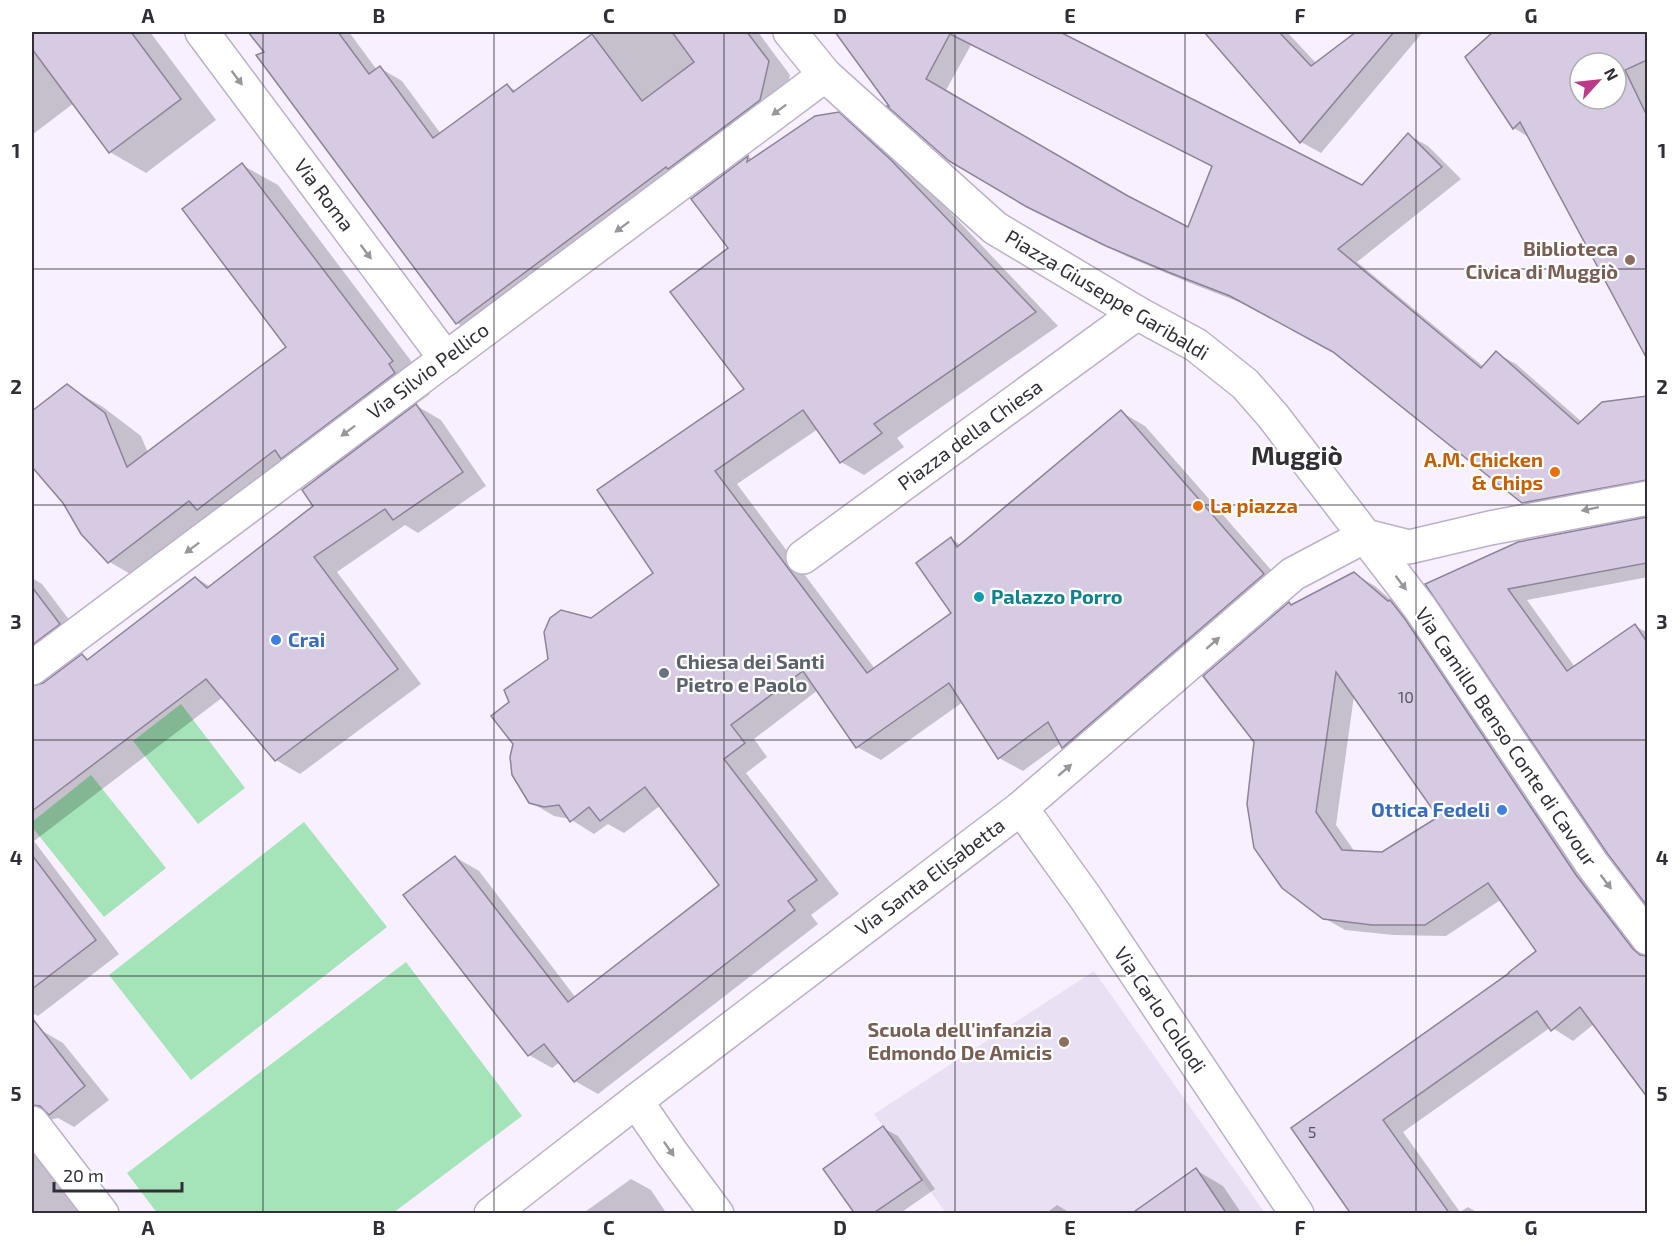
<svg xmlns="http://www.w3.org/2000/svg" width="1679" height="1245" font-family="'Exo 2',sans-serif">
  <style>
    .built { fill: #e9e1f3 }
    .green { fill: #a4e4b8 }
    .shadow { fill: #0003; fill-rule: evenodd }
    .building { fill: #d6cbe2; stroke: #8d8298; stroke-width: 1.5; fill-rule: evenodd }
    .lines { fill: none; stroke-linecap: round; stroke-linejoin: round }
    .minor-casing { stroke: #bcb1c8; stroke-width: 36 }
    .tertiary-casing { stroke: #bcb1c8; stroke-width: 36 }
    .minor { stroke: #fff; stroke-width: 33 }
    .tertiary { stroke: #fff; stroke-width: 33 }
    .oneway { fill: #98969b }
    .grid { fill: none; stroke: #322e37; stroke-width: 1.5; stroke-opacity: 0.55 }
    .education-dot { fill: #8d6e63; stroke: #fff; stroke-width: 2 }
    .food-dot { fill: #e8710a; stroke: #fff; stroke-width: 2 }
    .culture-dot { fill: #0f9aa8; stroke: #fff; stroke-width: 2 }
    .shop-dot { fill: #3f7fe0; stroke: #fff; stroke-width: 2 }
    .worship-dot { fill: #6b7280; stroke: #fff; stroke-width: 2 }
    .labels { text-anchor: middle; stroke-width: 4.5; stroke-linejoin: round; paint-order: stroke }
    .number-label { font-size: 16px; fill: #5b5562 }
    .street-label { font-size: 20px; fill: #322e37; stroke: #fff }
    .education-label { font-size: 20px; font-weight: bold; fill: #785e54; stroke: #fff; text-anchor: end }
    .food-label { font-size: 20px; font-weight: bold; fill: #c56008; stroke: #fff; text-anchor: end }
    .culture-label { font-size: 20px; font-weight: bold; fill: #0d838f; stroke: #fff; text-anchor: start }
    .shop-label { font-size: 20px; font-weight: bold; fill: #366cbe; stroke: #fff; text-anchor: start }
    .worship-label { font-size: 20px; font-weight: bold; fill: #5b616d; stroke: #fff; text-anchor: start }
    .district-label { font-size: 26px; font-weight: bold; fill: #322e37; stroke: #fff }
    .neatline { fill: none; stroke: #322e37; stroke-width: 2 }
    .grid-label { font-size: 20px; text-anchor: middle; font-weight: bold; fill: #322e37 }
  </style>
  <rect width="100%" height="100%" fill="#f8f0ff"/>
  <polygon class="built" points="1094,971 1265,1213 946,1213 874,1114"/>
  <g class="green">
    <polygon points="181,704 245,788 198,824 133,741"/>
    <polygon points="91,775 166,868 104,917 32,827 32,822"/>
    <polygon points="304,822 387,927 191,1080 109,975"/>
    <polygon points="406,962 522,1116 393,1213 157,1213 127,1173"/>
  </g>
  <g class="shadow">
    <polygon points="32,32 150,32 216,120 146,173 110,152 74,103 32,135"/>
    <polygon points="249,32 349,32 377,70 380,68 402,81 441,134 507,86 517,91 597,32 758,32 790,75 782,112 479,336 457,323 258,56 266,52"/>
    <path d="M 837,32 L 1056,32 L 1362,187 L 1408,135 L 1428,146 L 1461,179 L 1357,262 L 1484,367 L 1496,353 L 1516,364 L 1582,422 L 1602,403 L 1648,397 L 1648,494 L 1544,514 L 1523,502 L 1337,353 L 1252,307 L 1190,283 L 1128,257 L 1049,218 L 950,160 L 892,107 ZM 971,45 L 1214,167 L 1189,229 L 1128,198 L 945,92 Z"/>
    <polygon points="1206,32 1287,32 1316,63 1359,32 1423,32 1321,153 1301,142"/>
    <path d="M 1496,32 L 1648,32 L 1648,81 L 1645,82 L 1648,88 L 1648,356 L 1530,138 L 1514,128 L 1467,57 ZM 1580,63 L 1616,63 L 1616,99 L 1580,99 Z"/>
    <polygon points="838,114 862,128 915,175 1058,326 897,438 904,447 864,475 841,462 818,429 737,484 875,669 953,614 951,539 961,545 1121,412 1145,426 1287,588 1087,760 1063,747 1061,743 1023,771 999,758 963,702 881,760 857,747 818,690 754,739 767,757 746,773 839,894 811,915 818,924 598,1094 575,1081 560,1062 552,1068 529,1055 455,857 479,871 576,998 721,885 661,805 624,833 608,824 594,834 570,819 554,816 530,802 515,743 511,702 549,660 591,619 655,573 746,389 730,248 693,199 749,157 753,160"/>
    <polygon points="242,165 278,185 427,382 424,385 430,394 415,405 441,420 486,486 418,533 405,525 337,572 421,684 300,774 276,760 223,697 34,841 119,954 38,1016 32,1013 32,578 42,584 83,638 39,675 37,687 82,656 89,660 196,578 211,587 315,506 319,479 308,473 144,582 108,561 54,488 32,464 32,413 67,386 103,407 141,436 148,453 288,347"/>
    <polygon points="1648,519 1648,577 1527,600 1582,677 1591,682 1648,766 1648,904 1608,852 1428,585 1518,543"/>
    <path d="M 1354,574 L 1375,586 L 1399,607 L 1597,888 L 1648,955 L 1648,1094 L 1594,1024 L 1573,1041 L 1551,1027 L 1403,1132 L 1460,1212 L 1468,1207 L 1480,1214 L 1353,1214 L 1293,1128 L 1512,973 L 1538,952 L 1502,899 L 1446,936 L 1393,935 L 1345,930 L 1324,918 L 1292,606 ZM 1354,696 L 1440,818 L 1382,853 L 1355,852 L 1336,825 Z"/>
    <polygon points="1635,626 1648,633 1648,707 1586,660"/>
    <polygon points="39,1029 63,1043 109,1100 74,1127 58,1118 45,1121 83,1214 32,1214 32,1035"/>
    <polygon points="883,1128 898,1136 935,1189 899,1214 857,1214"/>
    <polygon points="1196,1170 1223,1186 1242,1214 1134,1214"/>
    <polygon points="631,1179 651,1190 667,1214 582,1214"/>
    <polygon points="1057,1205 1072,1214 1045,1214"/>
  </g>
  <g class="building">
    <polygon points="32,32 131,32 181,99 109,153 32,49"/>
    <polygon points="248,32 338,32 369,74 380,66 433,138 507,84 513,92 592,34 642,101 694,62 672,32 747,32 769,61 760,100 668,169 666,167 456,324 256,55 264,52"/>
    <path d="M 835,32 L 1060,32 L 1362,185 L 1408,133 L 1442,167 L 1338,249 L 1481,368 L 1496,351 L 1578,424 L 1602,402 L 1647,396 L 1647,480 L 1522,503 L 1333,352 L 1230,296 L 1168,272 L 1106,246 L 1027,207 L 949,161 L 887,106 L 889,106 ZM 950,34 L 1212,166 L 1188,227 L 1128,196 L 926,79 Z"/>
    <polygon points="1204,32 1279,32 1311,66 1356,32 1394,32 1300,143"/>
    <path d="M 1493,32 L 1647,32 L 1647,60 L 1625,70 L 1647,116 L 1647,359 L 1520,122 L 1513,129 L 1465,57 ZM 1580,63 L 1616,63 L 1616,99 L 1580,99 Z"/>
    <polygon points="839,112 891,160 1036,312 874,424 882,433 840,463 803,410 715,471 867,673 951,613 916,563 951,537 957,547 1121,410 1264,574 1062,748 1048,722 998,759 949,683 856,748 803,671 731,725 745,743 724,759 817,880 788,901 795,910 574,1082 544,1044 528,1056 403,895 455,856 568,1002 719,885 645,787 600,821 589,807 570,822 559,805 544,807 529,803 512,775 510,757 513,744 491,716 509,702 504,690 548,659 544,632 550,618 561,610 591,618 653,573 597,490 744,389 670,292 728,248 691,199 748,156 747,162 815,116"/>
    <polygon points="242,163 393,361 389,364 395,373 281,459 275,450 197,510 189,501 108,563 81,534 63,503 32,467 32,411 67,384 105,413 127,467 286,347 182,209"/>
    <polygon points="416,404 463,472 393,520 385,509 314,557 398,669 275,761 206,679 32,811 32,686 43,683 82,654 87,660 195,577 207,588 313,506 302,490"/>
    <polygon points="1647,517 1647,563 1508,589 1567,671 1635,624 1647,642 1647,906 1607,853 1425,584 1518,542"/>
    <path d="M 1354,572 L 1388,601 L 1390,600 L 1405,619 L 1576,875 L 1633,949 L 1640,955 L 1647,956 L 1647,1097 L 1580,1007 L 1551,1031 L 1537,1011 L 1383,1120 L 1450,1214 L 1351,1214 L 1291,1128 L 1509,973 L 1509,972 L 1536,951 L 1488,883 L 1425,925 L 1372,925 L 1323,919 L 1282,888 L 1254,848 L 1247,804 L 1254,742 L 1203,676 L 1289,602 L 1291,605 ZM 1336,672 L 1438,817 L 1382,852 L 1342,850 L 1316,812 Z"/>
    <polygon points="32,587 60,624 32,645"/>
    <polygon points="32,855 96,940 32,989"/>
    <polygon points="32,1018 85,1086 49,1115 40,1106 32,1105"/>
    <polygon points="883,1126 922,1180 872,1214 855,1214 823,1169"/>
    <polygon points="1196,1168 1227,1214 1131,1214"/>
  </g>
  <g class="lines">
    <g class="minor-casing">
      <g id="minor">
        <polyline points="202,32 446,359"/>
        <polyline points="1365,536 1409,547 1490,528 1648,498"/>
        <polyline points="803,557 1137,313"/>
        <polyline points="32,668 825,75 995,228 1137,313 1196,345 1245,384 1273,416 1420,608 1592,864 1648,938"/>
        <polyline points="1021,808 1085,897 1297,1214"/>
        <polyline points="636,1101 671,1152 717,1214"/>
        <polyline points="32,1123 102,1214"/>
        <polyline points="491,1214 636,1101 1021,808 1293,574 1365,536"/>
      </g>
    </g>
    <g class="tertiary-casing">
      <polyline id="tertiary" points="790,32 825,75"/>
    </g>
    <use href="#minor" class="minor"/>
    <use href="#tertiary" class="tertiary"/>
  </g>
  <defs><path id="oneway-solid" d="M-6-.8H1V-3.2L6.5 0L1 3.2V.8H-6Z" transform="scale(1.5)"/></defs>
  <g class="oneway">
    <use href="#oneway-solid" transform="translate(237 78) rotate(53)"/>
    <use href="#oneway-solid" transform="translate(779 110) rotate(143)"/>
    <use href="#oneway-solid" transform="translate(622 227) rotate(143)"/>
    <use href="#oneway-solid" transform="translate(366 252) rotate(53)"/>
    <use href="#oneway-solid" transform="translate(348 431) rotate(143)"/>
    <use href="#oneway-solid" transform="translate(1590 509) rotate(168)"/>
    <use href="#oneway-solid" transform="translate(192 548) rotate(143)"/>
    <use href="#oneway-solid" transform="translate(1401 583) rotate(53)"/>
    <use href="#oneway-solid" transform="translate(1213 643) rotate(-41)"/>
    <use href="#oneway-solid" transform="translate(1065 770) rotate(-41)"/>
    <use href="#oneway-solid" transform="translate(1606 882) rotate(53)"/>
    <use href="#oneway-solid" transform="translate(669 1149) rotate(55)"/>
  </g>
  <path class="grid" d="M 263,32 L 263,1214M 494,32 L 494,1214M 724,32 L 724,1214M 955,32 L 955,1214M 1185,32 L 1185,1214M 1416,32 L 1416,1214M 32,269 L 1648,269M 32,505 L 1648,505M 32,740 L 1648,740M 32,976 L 1648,976"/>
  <g class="education-dot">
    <circle cx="1630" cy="260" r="6"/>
    <circle cx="1064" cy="1042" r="6"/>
  </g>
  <g class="food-dot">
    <circle cx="1555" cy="472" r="6"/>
    <circle cx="1198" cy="506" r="6"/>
  </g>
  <circle class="culture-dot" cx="979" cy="597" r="6"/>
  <g class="shop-dot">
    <circle cx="276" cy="640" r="6"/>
    <circle cx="1502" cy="810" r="6"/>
  </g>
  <circle class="worship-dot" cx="664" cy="673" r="6"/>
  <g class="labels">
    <g class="number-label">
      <text x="1406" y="703">10</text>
      <text x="1312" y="1138">5</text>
    </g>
    <g class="street-label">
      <text transform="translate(324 195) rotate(53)" y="7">Via Roma</text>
      <text transform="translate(1107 295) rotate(31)" y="7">Piazza Giuseppe Garibaldi</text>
      <text transform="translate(428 371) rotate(-37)" y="7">Via Silvio Pellico</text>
      <text transform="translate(970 435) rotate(-36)" y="7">Piazza della Chiesa</text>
      <text transform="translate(1506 737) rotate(56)" y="7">Via Camillo Benso Conte di Cavour</text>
      <text transform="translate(930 877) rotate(-37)" y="7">Via Santa Elisabetta</text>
      <text transform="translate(1160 1010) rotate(56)" y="7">Via Carlo Collodi</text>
    </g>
    <g class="education-label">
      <text x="1618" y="256">Biblioteca<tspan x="1618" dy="23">Civica di Muggiò</tspan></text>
      <text x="1052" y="1037">Scuola dell'infanzia<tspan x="1052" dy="23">Edmondo De Amicis</tspan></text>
    </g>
    <g class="food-label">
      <text x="1543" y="467">A.M. Chicken<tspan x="1543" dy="23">&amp; Chips</tspan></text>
      <text x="1210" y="513" text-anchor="start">La piazza</text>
    </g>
    <g class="culture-label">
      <text x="991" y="604">Palazzo Porro</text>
    </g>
    <g class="shop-label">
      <text x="288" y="647">Crai</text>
      <text x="1490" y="817" text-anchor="end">Ottica Fedeli</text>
    </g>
    <g class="worship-label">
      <text x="676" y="669">Chiesa dei Santi<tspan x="676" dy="23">Pietro e Paolo</tspan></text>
    </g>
    <g class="district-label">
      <text x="1297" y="465">Muggiò</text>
    </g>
  </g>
  <rect width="1679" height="1245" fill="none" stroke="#ffffff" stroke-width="66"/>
  <g transform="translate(1598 81) rotate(63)"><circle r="28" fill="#ffffff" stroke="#adabaf" stroke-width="1.5"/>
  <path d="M0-4.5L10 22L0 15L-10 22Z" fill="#b93a86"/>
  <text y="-9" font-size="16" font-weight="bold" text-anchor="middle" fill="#322e37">N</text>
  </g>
  <path d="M54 1182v9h128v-9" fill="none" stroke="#322e37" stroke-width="3"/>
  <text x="63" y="1182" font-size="18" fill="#322e37" stroke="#ffffff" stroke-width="4.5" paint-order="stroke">20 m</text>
  <rect x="33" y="33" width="1613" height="1179" class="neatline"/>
  <g class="grid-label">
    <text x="148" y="23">A</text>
    <text x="379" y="23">B</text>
    <text x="609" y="23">C</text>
    <text x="840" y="23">D</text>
    <text x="1070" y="23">E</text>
    <text x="1300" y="23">F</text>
    <text x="1531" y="23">G</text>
    <text x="16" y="158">1</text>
    <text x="1662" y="158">1</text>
    <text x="16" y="394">2</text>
    <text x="1662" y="394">2</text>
    <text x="16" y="629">3</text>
    <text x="1662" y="629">3</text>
    <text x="16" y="865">4</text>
    <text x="1662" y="865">4</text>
    <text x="16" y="1101">5</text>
    <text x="1662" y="1101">5</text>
    <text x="148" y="1235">A</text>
    <text x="379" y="1235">B</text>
    <text x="609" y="1235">C</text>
    <text x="840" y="1235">D</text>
    <text x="1070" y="1235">E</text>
    <text x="1300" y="1235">F</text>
    <text x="1531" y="1235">G</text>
  </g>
</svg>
